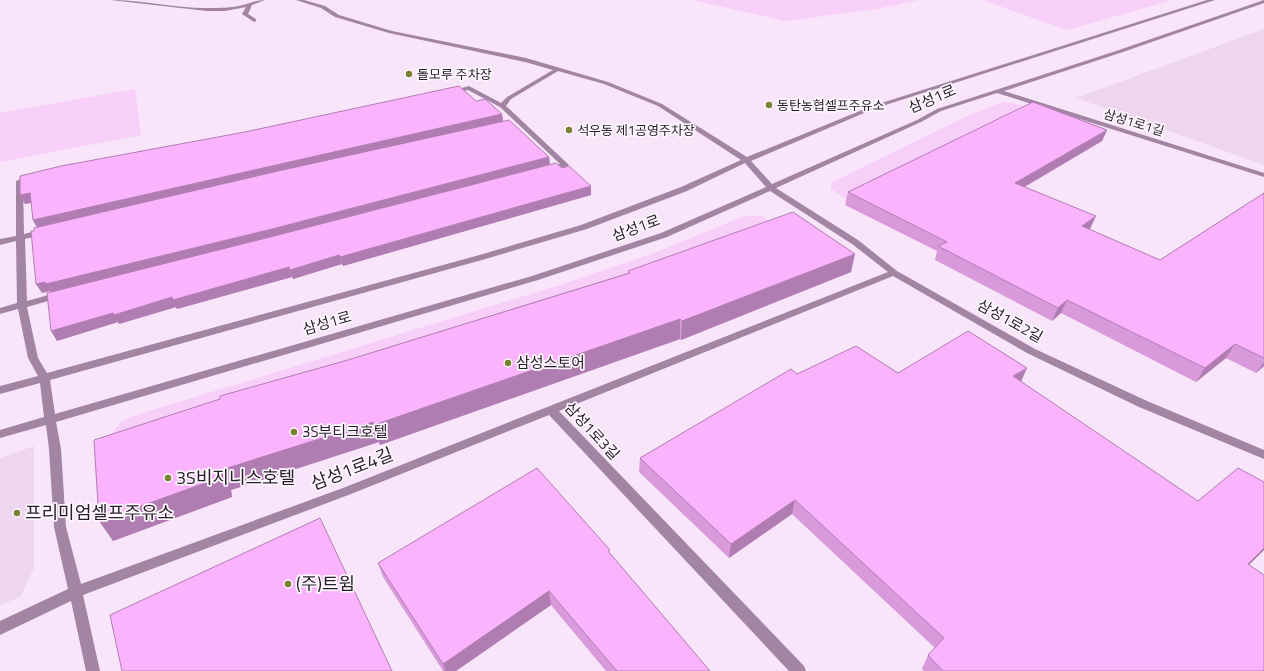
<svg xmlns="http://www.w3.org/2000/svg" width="1264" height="671" font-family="'Titillium Web','Noto Sans KR',sans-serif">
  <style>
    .built { fill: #efd6ef }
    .green { fill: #f8cff9 }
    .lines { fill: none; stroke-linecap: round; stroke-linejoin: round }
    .minor { fill: #a284a3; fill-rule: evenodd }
    .wall { fill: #d89ada }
    .shaded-wall { fill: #b07db2 }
    .building { fill: #fbb3fe; stroke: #b07db2 }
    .poi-dot { fill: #79822e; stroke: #fef7ff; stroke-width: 1.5 }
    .labels { text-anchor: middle; stroke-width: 3.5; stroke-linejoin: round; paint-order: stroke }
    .far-poi-label { font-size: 13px; fill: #261f26; stroke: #fef7ff; text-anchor: start }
    .far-street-label { font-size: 13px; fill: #261f26; stroke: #fef7ff }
    .street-label { font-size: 15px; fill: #261f26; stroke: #fef7ff }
    .poi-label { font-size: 15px; fill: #261f26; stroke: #fef7ff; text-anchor: start }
    .near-street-label { font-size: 18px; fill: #261f26; stroke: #fef7ff }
    .near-poi-label { font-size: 18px; fill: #261f26; stroke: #fef7ff; text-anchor: start }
  </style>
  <rect width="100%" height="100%" fill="#f8e5f9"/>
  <g class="built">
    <polygon points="1264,29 1264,165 1076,98"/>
    <polygon points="34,446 34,568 20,597 0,605 0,458"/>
  </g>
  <g class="green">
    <polygon points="692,0 919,0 877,9 785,21"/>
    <polygon points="982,0 1172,0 1067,30"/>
    <polygon points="135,89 141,135 0,162 0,113"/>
    <polygon points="1003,102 1013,103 1029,108 846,199 831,189 831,183 967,116"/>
    <path d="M 744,216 L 762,216 L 769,221 L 688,258 L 110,440 C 114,427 121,421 133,416 L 560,285 L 657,252 Z"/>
  </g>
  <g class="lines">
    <g class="minor">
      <path d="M 110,0 C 143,0 174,8 206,8 C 219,8 232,8 243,5 C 251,3 257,0 265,0 L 252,5 L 248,14 L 256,19 L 256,21 L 254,22 L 242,14 L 246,7 L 225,11 L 207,11 Z"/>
      <path d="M 296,0 L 304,0 L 325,6 L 339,15 L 392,31 L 526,58 L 608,82 L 662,104 L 747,157 L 872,106 L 1207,0 L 1215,0 L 876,108 L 751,161 L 772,184 L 917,120 L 937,109 L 1119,50 L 1264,0 L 1264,3 L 1123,52 L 1004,91 L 1264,173 L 1264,177 L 997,93 L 941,111 L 921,122 L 776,188 L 858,240 L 897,271 L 1035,349 L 1147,401 L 1264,450 L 1264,459 L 1139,407 L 1027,353 L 893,276 L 559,411 L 804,666 L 806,671 L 789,671 L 549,415 L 351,494 L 83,595 L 100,671 L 86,671 L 71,601 L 0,635 L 0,621 L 68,589 L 54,527 L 49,449 L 46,425 L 0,438 L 0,430 L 44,417 L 40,383 L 0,394 L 0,386 L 38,376 L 28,358 L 18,309 L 0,314 L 0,308 L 17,303 L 16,241 L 0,245 L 0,239 L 16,236 L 16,181 L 31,175 L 35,177 L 23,184 L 24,234 L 43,229 L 47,232 L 46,234 L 25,239 L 27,301 L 59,292 L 64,295 L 62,297 L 27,307 L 38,358 L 47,373 L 476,256 L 581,225 L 681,187 L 741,160 L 658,106 L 604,84 L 558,71 L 511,99 L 506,106 L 569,165 L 565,167 L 544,171 L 544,167 L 560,164 L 500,107 L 468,90 L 450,94 L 447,92 L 469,86 L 501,103 L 507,97 L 553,70 L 525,62 L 389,33 L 335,17 L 321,8 ZM 745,163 L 766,187 L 661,233 L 532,276 L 55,414 L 50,380 L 482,260 L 587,229 L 687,191 ZM 770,191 L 852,244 L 888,272 L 343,488 L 81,584 L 66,527 L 61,449 L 56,422 L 538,280 L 667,237 Z"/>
    </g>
  </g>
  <g class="wall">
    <polygon points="476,101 502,114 503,122 549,157 550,165 562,168 591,186 591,195 343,266 342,264 293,279 292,277 177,309 176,307 119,324 118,322 57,341 50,292 50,291 42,293 34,231 37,228 33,220 31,203 25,204 20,195"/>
    <polygon points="1107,130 1102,141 1025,187 1090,230 1160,260 1264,193 1264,366 1256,373 1226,358 1196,382 1061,313 1052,321 935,260 937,251 845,205 848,192"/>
    <polygon points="628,271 851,272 681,340 680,339 380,445 379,442 231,490 232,497 113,541 348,360 628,273"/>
    <polygon points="898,373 1021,382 1249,565 1264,671 924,671 922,669 928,655 935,648 792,514 729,558 639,472 640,458 797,374"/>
    <polygon points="610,553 710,671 606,671 551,605 456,671 443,671 383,577 378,563"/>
  </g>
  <g class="shaded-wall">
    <polygon points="502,114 503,122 38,229 33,220"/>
    <polygon points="1107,130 1102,141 1010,195 1015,183"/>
    <polygon points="549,157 550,165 275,238 51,293 50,291 42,293 36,284"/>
    <polygon points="591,186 591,195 343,266 340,257"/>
    <polygon points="30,193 35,202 25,204 20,195"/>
    <polygon points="1096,216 1090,229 1076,239 1082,226"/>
    <polygon points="855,254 851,272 681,340 682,321"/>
    <polygon points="339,255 342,264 293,279 290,270"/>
    <polygon points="289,267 292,277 177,309 176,307 119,324 118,322 57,341 51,331 113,313"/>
    <polygon points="1067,300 1061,313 1052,321 1058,308"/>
    <polygon points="680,319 680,339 380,445 374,425"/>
    <polygon points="1235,344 1226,358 1196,382 1205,368"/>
    <polygon points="1264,362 1264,366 1256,373"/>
    <polygon points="1027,368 1021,382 1013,376"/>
    <polygon points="373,422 379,442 231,490 232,497 113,541 99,521 221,470"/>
    <polygon points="795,500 792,514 729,558 731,544"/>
    <polygon points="1264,548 1264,550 1236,578 1248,564"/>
    <polygon points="549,591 551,605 456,671 445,671 443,664"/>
  </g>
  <g class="building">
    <polygon points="459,86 476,101 485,99 502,114 33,220 30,193 20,195 20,176 61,166 245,132"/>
    <polygon points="1033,102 1107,130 1015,183 1096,216 1082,226 1160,260 1264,193 1264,358 1235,344 1205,368 1067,300 1058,308 938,246 947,242 848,192"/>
    <polygon points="509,120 549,157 272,229 46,284 45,282 36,284 31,231 34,231 34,228 278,171"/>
    <polygon points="556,163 562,168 569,166 591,186 340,257 339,255 290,270 289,267 173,300 172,297 114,315 113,313 51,331 47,293 278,235"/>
    <polygon points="793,212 855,254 682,321 680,319 374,425 373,422 221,470 222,477 99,521 94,440 220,399 220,396 348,360 630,273 628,271"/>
    <polygon points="968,331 1027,368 1013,376 1198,501 1238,468 1264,482 1264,548 1248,564 1264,575 1264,671 943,671 928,655 944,638 795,500 731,544 640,458 791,369 797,374 856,346 898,373"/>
    <polygon points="537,468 610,550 608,551 710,671 617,671 549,591 443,664 378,563"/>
    <polygon points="320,518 392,671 122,671 110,615"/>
  </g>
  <g class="poi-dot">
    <circle cx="409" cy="74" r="4"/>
    <circle cx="769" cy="105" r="4"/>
    <circle cx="569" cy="130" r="4"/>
    <circle cx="508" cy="363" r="4"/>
    <circle cx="294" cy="432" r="4"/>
    <circle cx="168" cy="478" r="4"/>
    <circle cx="17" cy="513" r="4"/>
    <circle cx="288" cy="584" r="4"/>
  </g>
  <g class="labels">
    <g class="far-poi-label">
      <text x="417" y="79">돌모루 주차장</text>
      <text x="777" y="110">동탄농협셀프주유소</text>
      <text x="577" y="135">석우동 제1공영주차장</text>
    </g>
    <g class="far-street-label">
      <text transform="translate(1134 122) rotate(17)" y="5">삼성1로1길</text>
    </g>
    <g class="street-label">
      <text transform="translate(932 99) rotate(-23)" y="5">삼성1로</text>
      <text transform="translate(636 228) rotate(-20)" y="5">삼성1로</text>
      <text transform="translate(1010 321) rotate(29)" y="5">삼성1로2길</text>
      <text transform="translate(327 323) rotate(-16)" y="5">삼성1로</text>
      <text transform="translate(592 431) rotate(47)" y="5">삼성1로3길</text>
    </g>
    <g class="poi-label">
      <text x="516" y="368">삼성스토어</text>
      <text x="302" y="437">3S부티크호텔</text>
    </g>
    <g class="near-street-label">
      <text transform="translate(352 469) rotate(-21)" y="6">삼성1로4길</text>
    </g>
    <g class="near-poi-label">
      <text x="176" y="484">3S비지니스호텔</text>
      <text x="25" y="519">프리미엄셀프주유소</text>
      <text x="296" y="590">(주)트윔</text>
    </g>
  </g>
</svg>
